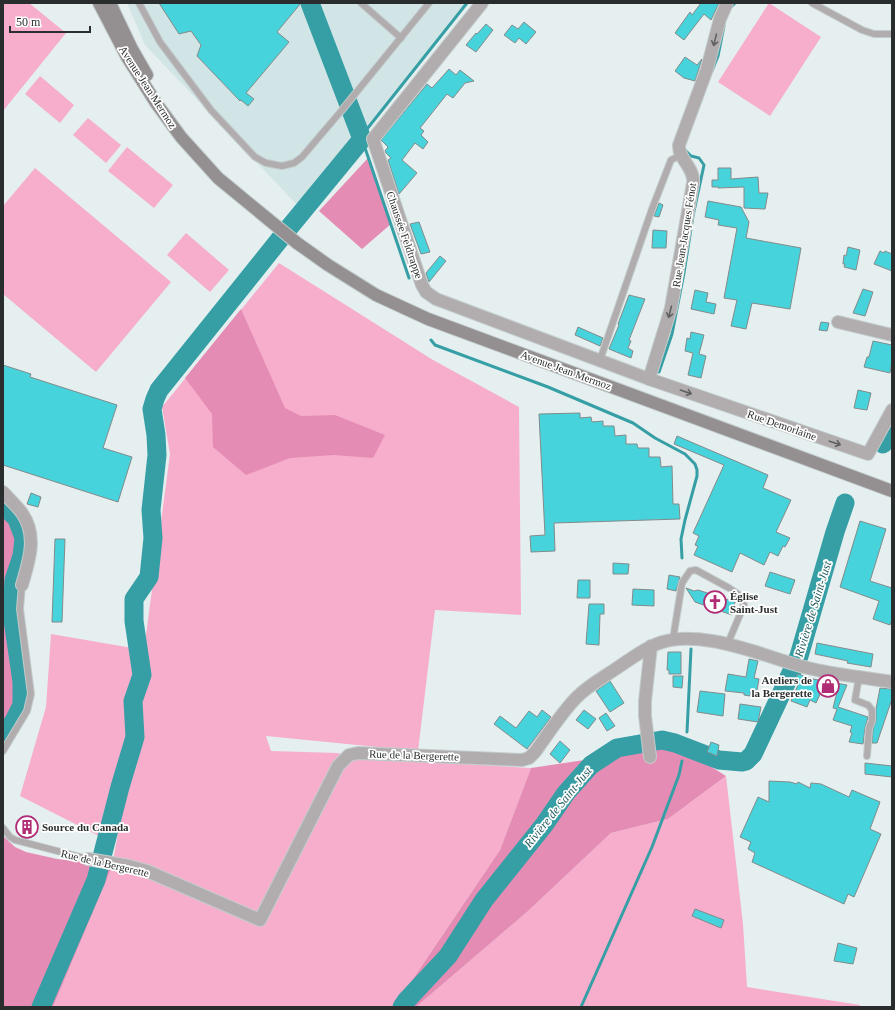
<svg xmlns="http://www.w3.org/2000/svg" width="895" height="1010" font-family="'Times New Roman',serif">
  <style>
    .built { fill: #d2e5e6 }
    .green { fill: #f6aecc }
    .forest { fill: #e58cb4 }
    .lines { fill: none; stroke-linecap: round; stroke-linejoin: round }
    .stream { stroke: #369fa5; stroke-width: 3 }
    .river { stroke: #369fa5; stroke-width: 19 }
    .building { fill: #47d3db; stroke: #828b8b }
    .lane-casing { stroke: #c3cccc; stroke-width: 8 }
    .street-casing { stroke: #c3cccc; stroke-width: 14 }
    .secondary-casing { stroke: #c3cccc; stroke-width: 14 }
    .lane { stroke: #b1adaf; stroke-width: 6 }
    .street { stroke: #b1adaf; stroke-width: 12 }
    .secondary { stroke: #948f91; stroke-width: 12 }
    .oneway { stroke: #606061 }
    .labels { text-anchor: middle; stroke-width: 3.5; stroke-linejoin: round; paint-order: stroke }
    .street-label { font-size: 11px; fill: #2a2d2d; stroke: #fff }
    .poi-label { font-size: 11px; font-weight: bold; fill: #2a2d2d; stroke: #fff; text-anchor: start }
    .water-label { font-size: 12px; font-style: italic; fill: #205a5d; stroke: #fff }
  </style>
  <rect width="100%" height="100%" fill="#e5efef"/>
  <polygon class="built" points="127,3 467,3 301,209 145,45"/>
  <g class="green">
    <polygon points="3,3 29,3 66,33 3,111"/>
    <polygon points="769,3 821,37 770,116 718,82"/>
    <polygon points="40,76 74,105 60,123 25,94"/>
    <polygon points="88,118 121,145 106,163 73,135"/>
    <polygon points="127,147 173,185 154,208 108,171"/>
    <polygon points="35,168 171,282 96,372 3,294 3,206"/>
    <polygon points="186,233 229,270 210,292 167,255"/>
    <polygon points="279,263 433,360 519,407 521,615 435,610 418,751 266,736 271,751 337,753 363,758 531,768 500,850 394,1007 53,1007 112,867 124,798 140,730 101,837 20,796 46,707 51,634 144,650 170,454 162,407"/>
    <polygon points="726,776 743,924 747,987 860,1005 859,1007 416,1007 527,912 611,833 668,819"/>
  </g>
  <g class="forest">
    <polygon points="368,158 391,224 362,249 319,211"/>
    <polygon points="241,309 285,408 301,416 335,415 385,435 373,458 334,455 290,458 246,475 213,447 212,414 185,378"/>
    <polygon points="3,499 21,518 27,539 20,581 17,612 20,651 26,683 26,699 21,714 3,745"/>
    <polygon points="665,748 689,753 726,776 668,819 611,833 527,912 416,1007 394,1007 500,850 531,768"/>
    <polygon points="3,836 15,847 26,852 57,859 84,862 112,867 53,1007 3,1007"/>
  </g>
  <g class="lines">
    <g class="stream">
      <polyline points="730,8 735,3"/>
      <polyline points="712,71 718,56 724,26"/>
      <polyline points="409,278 362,139 367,129 467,3"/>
      <polyline points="431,340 435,345 548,387 633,423 655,438 685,454 695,464 697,470 697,476 685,520 681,539 682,558"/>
      <polyline points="659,372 672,334 684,273 693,216 704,165 699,158 691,156 685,150"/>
      <polyline points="3,601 12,601"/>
      <polyline points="687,732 691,649"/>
      <polyline points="581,1007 652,847 679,775 682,761"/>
    </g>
    <g class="river">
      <polyline points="288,229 362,139 310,3"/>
      <polyline points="883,444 892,427"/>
      <polyline points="3,504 17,519 24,538 22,556 14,580 12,613 22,682 22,705 14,721 3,735"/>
      <polyline points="41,1007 96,880 120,787 135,737 133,701 142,675 134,621 134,599 149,577 153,538 151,510 157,455 156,435 152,409 155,399 159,390 280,239"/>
      <polyline points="402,1007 406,1001 448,956 484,900 544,825 566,793 591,765 617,748 662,740 675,743 719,760 742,762 746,761 753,754 799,656 835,532 845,503"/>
    </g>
  </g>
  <g class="building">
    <polygon points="159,3 301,3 277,32 289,42 246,93 254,99 248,106 241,100 240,101 197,56 201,45 191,31 179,34"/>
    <polygon points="701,3 719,3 711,20 704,14 684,40 675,33 690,12 692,15"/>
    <polygon points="524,22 536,32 526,44 519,38 515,43 504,35 512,25 518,29"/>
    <polygon points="486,24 493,30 476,52 466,45 476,33 477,34"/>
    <polygon points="685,57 697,65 702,59 695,81 684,78 675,71"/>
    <polygon points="449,69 456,75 460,70 474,81 465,83 453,98 447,94 420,128 424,131 421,135 428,142 423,149 415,143 402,160 417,173 399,194 388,160 391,158 386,153 385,151 388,147 381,140 427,84 432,88"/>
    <polygon points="718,168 731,168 731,179 758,177 759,193 768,193 765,209 744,208 744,187 718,188 718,187 712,187 712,180 718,180"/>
    <polygon points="708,201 741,207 749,222 746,238 801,248 790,309 752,303 746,329 731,326 737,300 724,298 737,228 718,225 719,220 705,217"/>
    <polygon points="659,203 663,205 659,217 654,216"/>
    <polygon points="419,222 430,252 421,254 410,224"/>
    <polygon points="653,230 667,231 666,248 652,248"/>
    <polygon points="848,247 860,250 856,270 844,267 845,264 843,264 844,255 846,256"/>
    <polygon points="880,251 884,253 885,251 892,254 892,271 874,264"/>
    <polygon points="440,256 446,261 429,282 426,273"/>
    <polygon points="863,289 873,292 865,316 853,313"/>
    <polygon points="695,290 708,293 706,302 716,304 714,314 691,309"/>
    <polygon points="629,295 645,299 629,340 631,341 628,348 633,351 631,358 609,349 619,325 618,324"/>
    <polygon points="821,322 829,323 827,331 819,330"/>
    <polygon points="578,327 603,338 600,346 575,335"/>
    <polygon points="691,332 704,335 699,354 706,356 701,378 688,375 693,353 685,351 687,338 690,339"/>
    <polygon points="873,341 892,345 892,361 890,373 864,367 867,357 869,357"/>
    <polygon points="3,365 31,374 30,377 117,405 103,448 132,457 118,502 3,465"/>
    <polygon points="858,390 871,393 867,410 854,408"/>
    <polygon points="580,413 580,418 591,417 592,422 603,421 603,426 614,426 615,436 626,435 626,444 637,444 638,448 649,448 649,457 660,457 661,467 672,466 673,504 679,504 680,519 554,523 555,551 531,552 530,536 545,535 539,414"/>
    <polygon points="677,436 768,475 763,488 791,500 776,532 790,538 785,547 783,546 778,556 770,552 764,565 740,553 732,572 694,555 698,546 695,545 699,536 693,533 724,465 674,444"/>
    <polygon points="31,493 41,497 38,507 27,504"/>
    <polygon points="860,521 886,529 870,581 892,588 892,620 890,625 873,619 879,601 840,587"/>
    <polygon points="55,539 65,539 62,622 52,622"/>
    <polygon points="613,563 629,564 628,574 613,574"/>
    <polygon points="770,572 795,580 790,594 765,586"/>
    <polygon points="669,575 680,577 676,591 667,589"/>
    <polygon points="578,580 590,580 590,598 577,598"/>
    <polygon points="686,588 694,591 698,590 735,602 732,615 695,602"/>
    <polygon points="633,589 654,590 654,606 632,605"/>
    <polygon points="589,604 604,604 604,614 600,614 599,645 586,644"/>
    <polygon points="817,643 873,654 871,667 847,663 848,661 815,654"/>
    <polygon points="668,652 681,652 681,674 669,674 669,670 667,670"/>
    <polygon points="749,659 758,661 754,678 759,679 757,690 751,690 750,696 744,695 744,693 725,691 728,674 746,677"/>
    <polygon points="798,674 813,679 847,685 838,707 868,717 865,728 863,744 849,742 852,733 850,732 852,726 833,720 837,709 833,708 837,692 822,690 816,703 810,700 807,707 791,701 798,685 793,683"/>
    <polygon points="673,676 683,676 682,688 673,687"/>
    <polygon points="610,681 624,703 610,712 596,691"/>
    <polygon points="880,688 892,689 892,699 877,743 872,743 873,729 876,721 876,709"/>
    <polygon points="700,691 725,694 723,716 697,712"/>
    <polygon points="740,704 761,707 758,722 738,719"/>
    <polygon points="542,710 551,717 527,749 494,724 500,716 516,728 529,711 537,717"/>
    <polygon points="584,710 596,719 588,729 576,720"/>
    <polygon points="606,713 615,726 607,731 599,718"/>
    <polygon points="560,741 570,750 560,763 550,754"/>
    <polygon points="711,742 719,745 717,756 707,752"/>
    <polygon points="865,763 892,766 892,777 865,774"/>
    <polygon points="769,781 790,782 797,784 798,782 810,788 811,783 821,784 849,797 852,790 880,802 870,829 881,834 854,897 848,894 844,904 752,862 755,853 748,849 751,842 740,837 758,797 769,802"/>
    <polygon points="695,909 724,920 721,928 692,916"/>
    <polygon points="838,943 857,948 853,964 834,961"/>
  </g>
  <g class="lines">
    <g class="lane-casing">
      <g id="lane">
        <polyline points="139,3 160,42 211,110 255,157 266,163 282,166 294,163 302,157 342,110 429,3"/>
        <polyline points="361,3 401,38"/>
        <polyline points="812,3 862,30 874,34 892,34"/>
        <polyline points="600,360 652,209 671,160 681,155"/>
        <polyline points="673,639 682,583 690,571 696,570 729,588 738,594 744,605 728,643"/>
        <polyline points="859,677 855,700 868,705 872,710 872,721 869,728 867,756"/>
        <polyline points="3,751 27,711 31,694 20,609 22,585"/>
        <polyline points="3,828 10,837 15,840 88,859"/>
      </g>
    </g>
    <g class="street-casing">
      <g id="street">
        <polyline points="482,3 373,139 422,285 426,292 436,299 649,379 868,454 892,410"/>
        <polyline points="838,322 892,335"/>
        <path d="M 649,379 L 671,308 L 693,183 C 695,168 678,159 679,145 L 707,69 L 720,19 L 727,3"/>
        <path d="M 3,492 C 9,499 17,506 22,513 C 38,536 29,561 22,585"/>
        <polyline points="650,757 645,716 645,701 651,646"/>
        <path d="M 88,859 L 129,866 L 147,871 L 260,920 L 338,766 L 349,755 L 358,753 L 522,760 L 529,758 L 535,752 C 548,734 562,712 577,697 C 588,686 602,678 614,670 C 651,645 665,633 712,641 C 745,646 776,660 808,668 C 836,675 864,677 892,682"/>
      </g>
    </g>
    <g class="secondary-casing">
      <g id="secondary">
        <polyline points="99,3 127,57 156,103 181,137 218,178 297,243 328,265 376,295 428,319 892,491"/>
        <polyline points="110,3 132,49 147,75"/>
      </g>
    </g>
    <use href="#lane" class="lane"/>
    <use href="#street" class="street"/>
    <use href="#secondary" class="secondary"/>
  </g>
  <defs><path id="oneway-shaft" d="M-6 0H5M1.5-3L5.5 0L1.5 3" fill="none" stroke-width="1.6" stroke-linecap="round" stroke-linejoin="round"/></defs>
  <g class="oneway">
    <use href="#oneway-shaft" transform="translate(715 40) rotate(104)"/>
    <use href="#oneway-shaft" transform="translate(670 312) rotate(104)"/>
    <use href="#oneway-shaft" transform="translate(686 392) rotate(19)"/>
    <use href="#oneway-shaft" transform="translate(835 443) rotate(18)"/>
  </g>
  <defs>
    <g id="church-ring" transform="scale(1.15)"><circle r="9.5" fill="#fff" stroke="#b02c74" stroke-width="1.5"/><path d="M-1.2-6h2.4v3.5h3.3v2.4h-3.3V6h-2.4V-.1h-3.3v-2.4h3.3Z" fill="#b02c74"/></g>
    <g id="shop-ring" transform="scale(1.15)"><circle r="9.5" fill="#fff" stroke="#b02c74" stroke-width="1.5"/><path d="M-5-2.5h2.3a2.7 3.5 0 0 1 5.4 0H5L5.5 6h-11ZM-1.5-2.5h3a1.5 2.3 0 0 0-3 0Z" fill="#b02c74"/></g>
    <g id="building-ring" transform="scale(1.15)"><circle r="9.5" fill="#fff" stroke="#b02c74" stroke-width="1.5"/><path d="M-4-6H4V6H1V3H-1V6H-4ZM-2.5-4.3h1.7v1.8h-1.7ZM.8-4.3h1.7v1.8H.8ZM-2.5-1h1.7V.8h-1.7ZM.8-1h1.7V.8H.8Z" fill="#b02c74"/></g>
  </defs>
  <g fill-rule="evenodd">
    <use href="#church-ring" x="715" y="602"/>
    <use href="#shop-ring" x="828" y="686"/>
    <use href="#building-ring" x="27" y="827"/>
  </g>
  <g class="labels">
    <g class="street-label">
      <text transform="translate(148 87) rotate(57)" y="4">Avenue Jean Mermoz</text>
      <text transform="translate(405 235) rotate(71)" y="4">Chaussée Feldtrappe</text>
      <text transform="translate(684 235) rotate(-81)" y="4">Rue Jean-Jacques Fénot</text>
      <text transform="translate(566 370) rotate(20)" y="4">Avenue Jean Mermoz</text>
      <text transform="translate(782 425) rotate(19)" y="4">Rue Demorlaine</text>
      <text transform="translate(414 755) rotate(2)" y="4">Rue de la Bergerette</text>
      <text transform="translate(105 863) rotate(13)" y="4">Rue de la Bergerette</text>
    </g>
    <g class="poi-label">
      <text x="730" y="600">Église<tspan x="730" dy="13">Saint-Just</tspan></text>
      <text x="812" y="684" text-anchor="end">Ateliers de<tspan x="812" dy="13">la Bergerette</tspan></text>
      <text x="42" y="831">Source du Canada</text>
    </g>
    <g class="water-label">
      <text transform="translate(813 609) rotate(-73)" y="4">Rivière de Saint-Just</text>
      <text transform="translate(558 807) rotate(-51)" y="4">Rivière de Saint-Just</text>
    </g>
  </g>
  <rect width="895" height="1010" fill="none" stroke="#2a2d2d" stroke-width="8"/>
  <path d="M10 26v6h80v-6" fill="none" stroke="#2a2d2d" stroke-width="2"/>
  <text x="16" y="26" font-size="12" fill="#2a2d2d" stroke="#ffffff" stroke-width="3" paint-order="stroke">50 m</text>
</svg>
